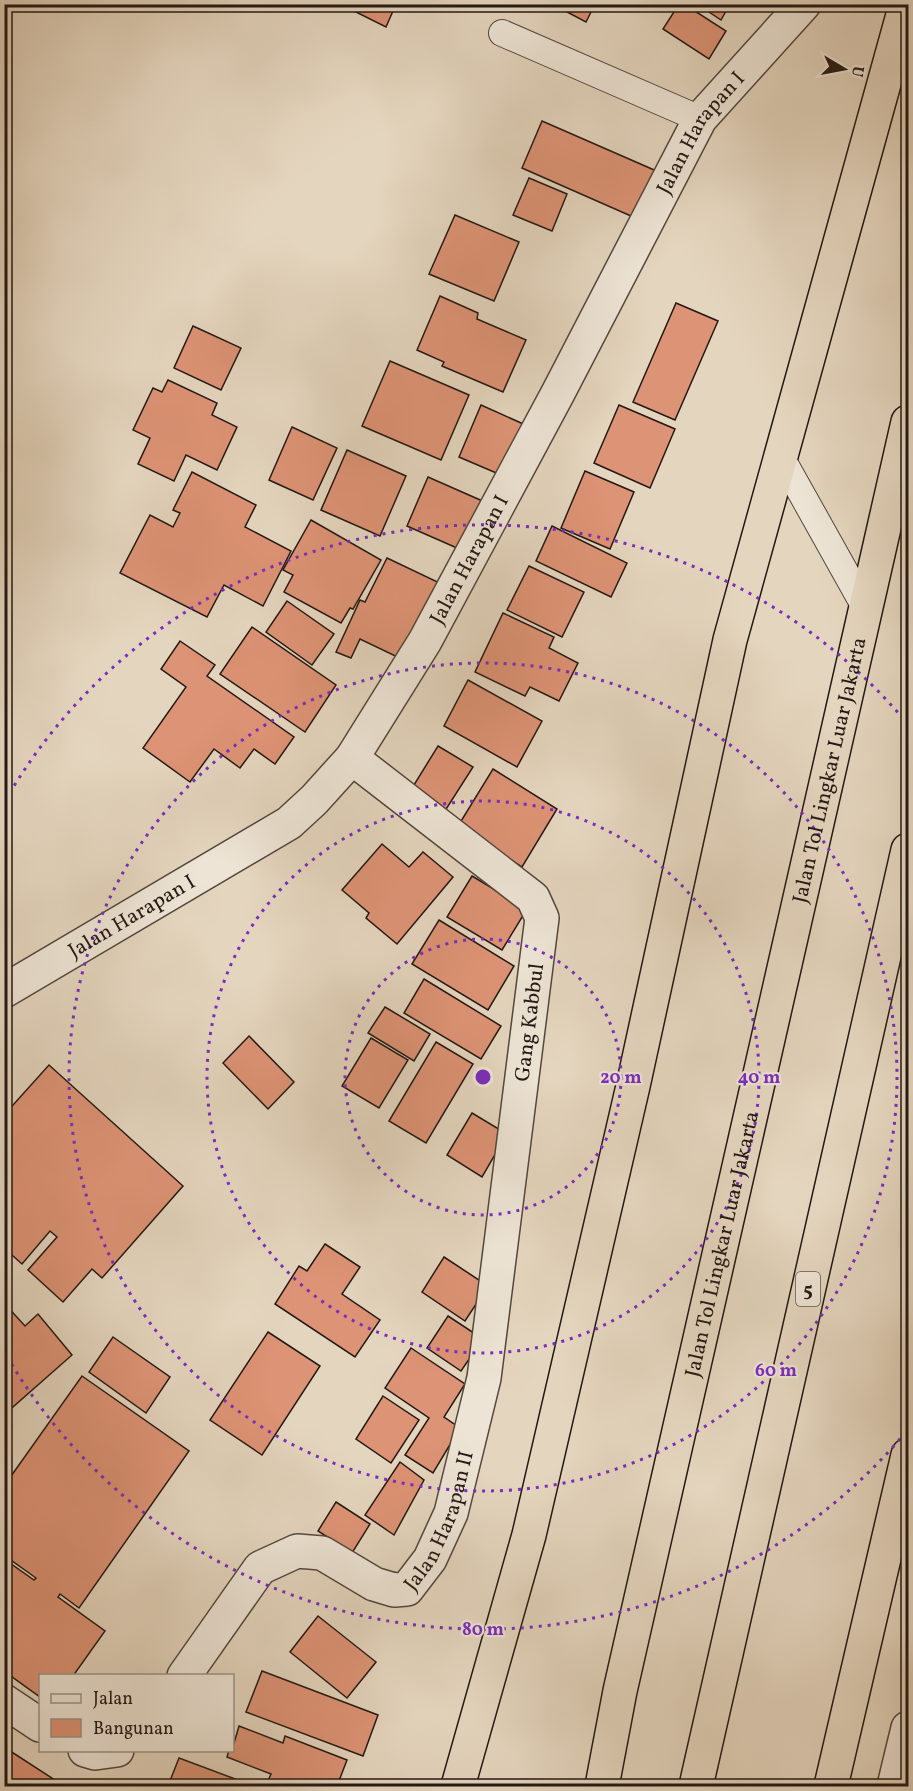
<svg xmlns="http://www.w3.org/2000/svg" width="913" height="1791" font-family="Vollkorn,serif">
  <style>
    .building { fill: #dd9375; stroke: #231814; stroke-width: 1.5 }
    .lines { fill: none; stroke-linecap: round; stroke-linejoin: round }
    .service-casing { stroke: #53473e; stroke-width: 28 }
    .minor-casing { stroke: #53473e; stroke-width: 36 }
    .motorway-casing { stroke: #231814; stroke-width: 36 }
    .service { stroke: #ede4d5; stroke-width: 26 }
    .minor { stroke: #ede4d5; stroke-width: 33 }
    .motorway { stroke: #e4d5be; stroke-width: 33 }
    .ring { fill: none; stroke: #7b2cbf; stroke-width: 3; stroke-dasharray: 3 6 }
    .labels { text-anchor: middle; stroke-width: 4.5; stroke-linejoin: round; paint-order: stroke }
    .shield { fill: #ede4d5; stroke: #60554e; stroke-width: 1.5 }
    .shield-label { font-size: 20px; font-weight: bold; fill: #231814 }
    .street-label { font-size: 21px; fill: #231814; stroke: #ede4d5 }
    .centre { fill: #7b2cbf; stroke: #ede4d5; stroke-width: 3 }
    .ring-label { font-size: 18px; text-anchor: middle; font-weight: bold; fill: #7b2cbf; stroke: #ede4d5; stroke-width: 4.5; stroke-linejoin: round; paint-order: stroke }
  </style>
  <rect width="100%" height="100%" fill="#e4d5be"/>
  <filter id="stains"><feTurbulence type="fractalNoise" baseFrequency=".00333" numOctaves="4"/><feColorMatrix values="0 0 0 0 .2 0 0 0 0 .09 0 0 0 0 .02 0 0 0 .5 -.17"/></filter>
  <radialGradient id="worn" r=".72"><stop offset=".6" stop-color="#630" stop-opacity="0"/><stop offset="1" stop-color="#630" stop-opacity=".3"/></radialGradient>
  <g class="building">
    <polygon points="340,4 396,4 386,27"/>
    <polygon points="552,4 595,4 586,22"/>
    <polygon points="679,4 684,4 726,31 709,59 663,29"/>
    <polygon points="697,4 730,4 721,20"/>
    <polygon points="542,121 661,173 640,220 522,168"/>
    <polygon points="529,178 567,194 552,231 513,215"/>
    <polygon points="455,215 519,242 494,301 429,274"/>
    <polygon points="440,296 478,313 477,319 526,340 503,392 442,366 444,362 417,350"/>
    <polygon points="676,303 718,321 675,420 633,402"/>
    <polygon points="193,326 241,348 221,390 174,368"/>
    <polygon points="390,361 469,395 441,460 362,426"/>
    <polygon points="168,380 217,403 212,415 237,427 217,470 186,455 174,481 138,464 150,438 133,430 153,388 162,392"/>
    <polygon points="481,405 530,427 508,478 459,457"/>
    <polygon points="619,405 675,429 650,488 594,463"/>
    <polygon points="292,427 337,448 313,500 269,480"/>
    <polygon points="347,450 406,476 380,536 321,510"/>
    <polygon points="585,471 634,492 610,549 561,528"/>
    <polygon points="192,472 256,505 245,527 291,551 263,606 224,585 207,617 120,573 150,515 173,527 180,513 173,510"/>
    <polygon points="428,477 487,503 466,552 407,526"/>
    <polygon points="311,520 381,560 353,609 350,608 341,623 284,592 293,575 283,570"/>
    <polygon points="552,526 627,563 611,597 536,561"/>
    <polygon points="387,558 446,586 410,663 360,639 351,658 336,652 360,600 365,602"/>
    <polygon points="529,566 584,592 562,637 507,610"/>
    <polygon points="287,601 334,634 312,665 266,632"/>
    <polygon points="503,613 554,637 549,648 578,663 559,701 530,687 525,696 475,672"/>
    <polygon points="252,627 336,685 305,732 220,674"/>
    <polygon points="180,641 215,665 207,676 294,737 275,764 254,749 240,768 214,749 190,782 143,748 186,687 161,669"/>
    <polygon points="468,680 542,721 517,767 444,726"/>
    <polygon points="438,746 473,767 443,814 409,793"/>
    <polygon points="493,769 557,809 522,867 458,826"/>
    <polygon points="382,844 409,867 423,852 453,877 397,944 366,918 369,913 342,890"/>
    <polygon points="472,876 527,909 502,950 447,917"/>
    <polygon points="439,920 514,966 488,1010 412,964"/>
    <polygon points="424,979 501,1026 481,1059 404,1013"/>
    <polygon points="385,1007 430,1034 414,1061 368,1033"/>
    <polygon points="249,1036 294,1082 268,1109 223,1063"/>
    <polygon points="371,1038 408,1060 379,1108 342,1086"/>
    <polygon points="436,1042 473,1064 426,1143 389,1121"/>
    <polygon points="49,1065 183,1186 102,1278 92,1269 63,1302 28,1270 57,1237 50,1231 22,1264 4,1248 4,1115"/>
    <polygon points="472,1113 507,1134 482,1177 447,1155"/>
    <polygon points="325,1244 360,1267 342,1294 380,1320 355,1357 275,1304 299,1266 307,1271"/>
    <polygon points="444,1257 488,1286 465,1321 422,1292"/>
    <polygon points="4,1303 25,1326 38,1314 72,1355 6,1413"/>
    <polygon points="448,1316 483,1339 461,1371 427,1348"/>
    <polygon points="268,1332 320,1366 262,1455 210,1420"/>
    <polygon points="113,1337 170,1377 146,1413 89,1372"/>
    <polygon points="411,1348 465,1384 444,1417 460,1428 433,1473 405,1455 429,1418 385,1388"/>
    <polygon points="82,1376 189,1451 79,1608 60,1594 58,1597 105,1631 73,1676 40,1676 40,1697 4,1671 4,1559 34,1580 36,1578 4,1555 4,1486"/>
    <polygon points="383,1396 419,1420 391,1463 356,1439"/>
    <polygon points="400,1462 424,1480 394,1535 365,1515"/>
    <polygon points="336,1502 370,1524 352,1553 318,1531"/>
    <polygon points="318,1616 376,1662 347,1698 290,1652"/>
    <polygon points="262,1671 378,1715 363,1756 246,1712"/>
    <polygon points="239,1726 283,1743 285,1736 347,1760 337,1786 275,1786 267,1783 271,1774 227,1757 229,1750 232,1750"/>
    <polygon points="4,1747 58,1782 55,1786 4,1786"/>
    <polygon points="179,1758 254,1786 168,1786"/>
  </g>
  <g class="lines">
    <g class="service-casing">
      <g id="service">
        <polyline points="502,33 700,119"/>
        <polyline points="781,457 866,609"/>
      </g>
    </g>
    <g class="minor-casing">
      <g id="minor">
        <path id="s1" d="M 4,991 L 289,823 L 314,800 L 352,758 L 425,641 L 558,393 L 700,119 L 804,4"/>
        <path id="s2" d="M 184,1676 L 260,1568 L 297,1551 L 322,1553 L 374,1584 L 394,1590 L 407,1589 L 430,1559 L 451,1513 L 484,1378 L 542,918 L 533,898 L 352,758"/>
        <polyline points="4,1701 40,1725"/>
        <polyline points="85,1750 95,1753 117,1750"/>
        <polyline points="894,1786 908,1728"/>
      </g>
    </g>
    <g class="motorway-casing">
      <g id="motorway">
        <polyline points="458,1786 529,1535 633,1086 730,640 906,4"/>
        <path id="s3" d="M 602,1786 L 620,1691 L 908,422"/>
        <polyline points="696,1786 908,850"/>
        <polyline points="831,1786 908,1455"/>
      </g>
    </g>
    <use href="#service" class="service"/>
    <use href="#minor" class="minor"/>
    <use href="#motorway" class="motorway"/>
  </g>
  <g class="ring">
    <circle cx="483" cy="1077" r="138"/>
    <circle cx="483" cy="1077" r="276"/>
    <circle cx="483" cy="1077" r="414"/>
    <path d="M906 1432A552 552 0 0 1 5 1353M5 801A552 552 0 0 1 906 722"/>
  </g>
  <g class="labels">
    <rect class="shield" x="796" y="1272" width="24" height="34" rx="4.5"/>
    <g class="shield-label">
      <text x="808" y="1296">5</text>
    </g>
    <g class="street-label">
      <text dy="7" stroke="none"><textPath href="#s1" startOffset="1138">Jalan Harapan I</textPath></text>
      <text dy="7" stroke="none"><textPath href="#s1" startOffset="652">Jalan Harapan I</textPath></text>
      <text dy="7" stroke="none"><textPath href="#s3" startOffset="1041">Jalan Tol Lingkar Luar Jakarta</textPath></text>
      <text dy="7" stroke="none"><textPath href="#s1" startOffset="148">Jalan Harapan I</textPath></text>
      <text dy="7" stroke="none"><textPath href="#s2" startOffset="878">Gang Kabbul</textPath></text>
      <text dy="7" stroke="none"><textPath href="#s3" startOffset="555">Jalan Tol Lingkar Luar Jakarta</textPath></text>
      <text dy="7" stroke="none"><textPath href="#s2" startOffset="369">Jalan Harapan II</textPath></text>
    </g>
  </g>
  <circle cx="483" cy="1077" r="9" class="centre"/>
  <g class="ring-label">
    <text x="621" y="1083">20 m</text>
    <text x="759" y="1083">40 m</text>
    <text x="776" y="1376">60 m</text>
    <text x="483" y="1635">80 m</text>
  </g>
  <rect width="913" height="1791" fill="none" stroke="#e4d5be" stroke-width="24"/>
  <rect x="6" y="6" width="901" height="1779" fill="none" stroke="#231814" stroke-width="3"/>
  <rect x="12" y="12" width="889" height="1767" fill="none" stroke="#231814" stroke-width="1.5"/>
  <rect x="39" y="1674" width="195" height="78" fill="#ede4d5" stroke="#9c9288" stroke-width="1.5"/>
  <rect x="51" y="1694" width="30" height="9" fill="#ede4d5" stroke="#9c9288" stroke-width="1.5"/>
  <text x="93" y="1704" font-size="18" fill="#231814">Jalan</text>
  <rect x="51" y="1719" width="30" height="18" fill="#dd9375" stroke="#9c9288" stroke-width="1.5"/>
  <text x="93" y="1734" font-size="18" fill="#231814">Bangunan</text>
  <g transform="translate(844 69) rotate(100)" stroke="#ede4d5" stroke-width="4.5" paint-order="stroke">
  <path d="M0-4.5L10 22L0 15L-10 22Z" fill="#231814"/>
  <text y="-9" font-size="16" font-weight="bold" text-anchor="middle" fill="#231814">U</text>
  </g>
  <rect width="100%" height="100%" filter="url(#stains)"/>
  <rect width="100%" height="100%" fill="url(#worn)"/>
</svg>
